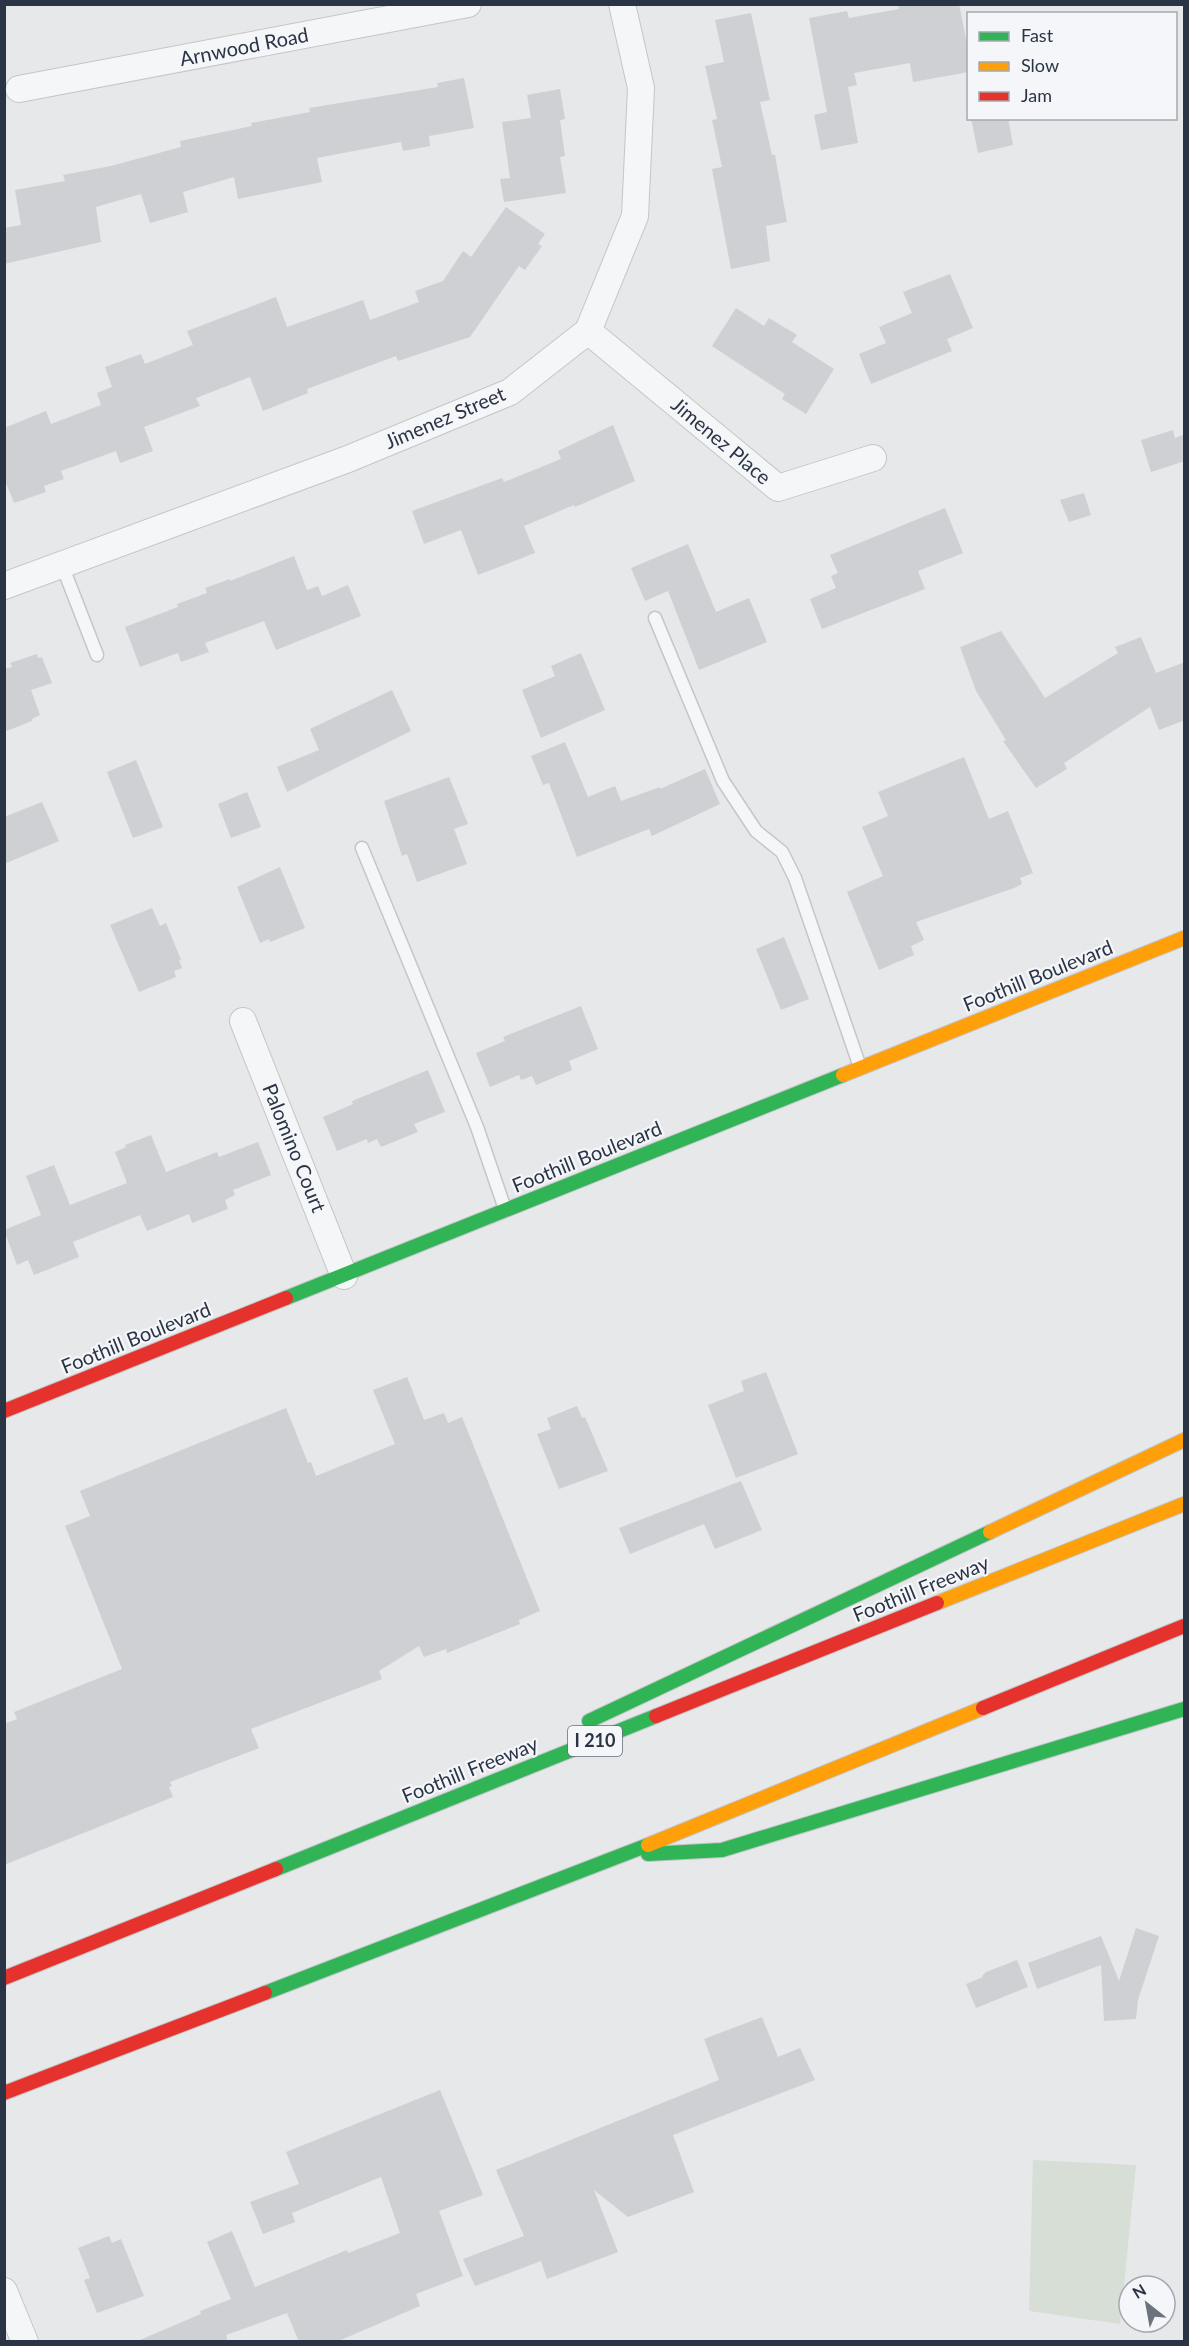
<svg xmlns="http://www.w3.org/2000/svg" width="1189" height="2346" font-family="Lato,sans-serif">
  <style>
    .pitch { fill: #d6ded6 }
    .building { fill: #ced0d3 }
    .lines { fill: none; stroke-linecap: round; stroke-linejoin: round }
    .lane-casing { stroke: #c4c6c8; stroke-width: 15 }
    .street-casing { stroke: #c4c6c8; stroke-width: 28 }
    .fast-casing { stroke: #c2c5c8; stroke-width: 16 }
    .slow-casing { stroke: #c2c5c8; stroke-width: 16 }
    .jam-casing { stroke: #c2c5c8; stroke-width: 16 }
    .lane { stroke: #f5f6f7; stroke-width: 12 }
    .street { stroke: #f5f6f7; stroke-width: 26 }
    .fast { stroke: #30b455; stroke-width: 14 }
    .slow { stroke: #ff9f0a; stroke-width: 14 }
    .jam { stroke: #e5322d; stroke-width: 14 }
    .labels { text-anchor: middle; stroke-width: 4.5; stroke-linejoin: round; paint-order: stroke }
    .shield { fill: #f4f6f9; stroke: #676e7b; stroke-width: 1.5 }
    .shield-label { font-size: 18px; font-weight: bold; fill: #2b3445 }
    .street-label { font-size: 20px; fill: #2b3445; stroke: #f4f6f9 }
  </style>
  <rect width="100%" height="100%" fill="#e6e8ea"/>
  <polygon class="pitch" points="1033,2160 1136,2165 1120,2324 1029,2311"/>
  <g class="building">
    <polygon points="898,4 959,4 969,54 969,72 913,82 910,63 854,73 857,85 848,87 858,143 821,150 814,115 827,112 809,18 847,11 849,18 899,9"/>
    <polygon points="751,13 770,100 760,102 772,155 775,155 787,222 766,226 770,261 731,269 712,169 722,167 712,120 717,119 705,66 724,62 715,20"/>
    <polygon points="464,78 474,128 429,136 430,146 403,151 401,142 317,158 322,182 238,199 234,177 183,192 188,212 150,223 141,194 96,207 101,242 4,264 4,228 21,225 15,190 65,181 63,175 111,166 181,147 180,141 252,126 251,123 310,112 309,108 438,87 437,83"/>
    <polygon points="560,89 565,119 560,120 565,156 560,157 566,193 504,202 500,179 510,178 502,122 531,118 527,95"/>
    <polygon points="971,118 1008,118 1013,145 978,153"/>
    <polygon points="506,207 545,234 538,244 542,246 525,270 519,266 470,337 398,361 396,356 307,389 308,393 263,411 250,377 196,398 200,406 144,427 153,451 120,463 116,451 61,471 64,479 44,486 46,492 14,503 4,478 4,428 46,411 51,424 101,405 97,393 112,387 105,367 141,354 145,364 193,345 187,331 276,297 287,327 363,300 370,320 419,302 415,291 443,281 463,251 471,257"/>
    <polygon points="950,274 973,328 947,339 952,351 871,384 859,354 886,343 879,327 912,313 903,292"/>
    <polygon points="736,308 764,326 769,318 797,335 792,342 834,369 806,414 782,399 785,394 712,346"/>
    <polygon points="613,425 635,481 575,507 574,505 524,526 535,553 478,575 461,530 424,544 412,511 502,478 504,482 561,459 558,451"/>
    <polygon points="1173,430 1175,438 1185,434 1185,461 1151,472 1141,440"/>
    <polygon points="1084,493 1091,515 1069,522 1060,500"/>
    <polygon points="945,508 963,553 918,571 925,589 822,629 810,599 836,588 831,576 838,573 830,555"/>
    <polygon points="688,544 716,612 749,598 767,642 699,670 668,591 645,601 631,568"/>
    <polygon points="294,556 307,590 318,586 322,596 348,585 361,616 276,650 264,621 205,643 209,652 181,662 178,653 140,667 125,627 178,607 177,604 207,593 205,588 230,579 230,581"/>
    <polygon points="1001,631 1045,698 1118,653 1115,647 1141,637 1156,673 1185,662 1185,720 1159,730 1150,707 1064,763 1067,769 1036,788 1003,741 1006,740 976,691 960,647"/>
    <polygon points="581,653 605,710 541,738 522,690 555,676 551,666"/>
    <polygon points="37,654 38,658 42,657 52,683 31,690 40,715 32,719 32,721 4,732 4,669 12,667 10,663"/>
    <polygon points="392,690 411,731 287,792 277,767 319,750 310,729"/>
    <polygon points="565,742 588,797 615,786 621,801 660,787 660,789 705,769 720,804 652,836 649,829 577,857 549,783 543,785 531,756"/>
    <polygon points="964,757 989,819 1008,811 1033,873 1020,878 1022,884 1014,888 916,922 924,940 911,946 914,955 879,970 847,892 883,876 862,827 888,816 878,792"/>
    <polygon points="136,760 163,827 133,838 107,772"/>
    <polygon points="449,777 468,824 454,829 467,864 417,882 407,854 402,856 384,801"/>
    <polygon points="247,792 261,827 231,838 218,804"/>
    <polygon points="42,802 59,841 4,864 4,817"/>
    <polygon points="280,867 305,928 270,942 269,939 260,943 237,887"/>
    <polygon points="152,908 160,926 166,923 181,960 179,960 182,968 174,971 176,977 139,992 110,925"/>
    <polygon points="784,937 809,999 781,1010 756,949"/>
    <polygon points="581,1006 598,1049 569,1061 572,1070 536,1085 532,1076 521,1080 519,1075 490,1087 476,1053 505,1041 503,1037"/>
    <polygon points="428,1070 445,1112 414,1124 418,1132 381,1147 377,1139 368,1143 367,1139 337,1151 323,1117 353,1104 352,1101"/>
    <polygon points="151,1135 166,1172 217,1152 219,1157 258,1142 271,1175 233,1190 235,1195 225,1200 228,1209 192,1223 189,1214 147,1231 140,1215 73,1242 79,1257 34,1275 28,1260 17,1265 4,1230 41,1215 26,1176 54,1165 70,1205 127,1183 115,1152 126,1147 125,1145"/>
    <polygon points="766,1372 798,1454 736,1478 708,1405 744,1391 741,1381"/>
    <polygon points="407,1377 424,1420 444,1413 448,1423 462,1417 540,1611 519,1620 520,1624 447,1653 446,1649 424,1657 419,1646 379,1671 382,1679 251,1729 259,1748 170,1782 172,1786 169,1787 173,1797 4,1865 4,1724 17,1719 14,1712 122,1669 65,1526 90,1516 80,1491 286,1408 308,1463 311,1462 316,1476 395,1444 373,1390"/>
    <polygon points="577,1406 582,1418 585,1417 608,1471 559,1489 537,1434 551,1429 547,1418"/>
    <polygon points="741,1481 762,1530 715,1549 704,1524 630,1554 619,1528"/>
    <polygon points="1136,1928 1159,1936 1138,2000 1136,2019 1104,2021 1101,1965 1037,1989 1028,1963 1101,1936 1119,1981"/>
    <polygon points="1017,1960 1028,1987 976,2008 966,1984 983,1977 982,1976 986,1972"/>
    <polygon points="762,2017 778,2057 800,2048 815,2080 673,2135 694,2192 628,2217 594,2190 618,2252 547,2279 541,2261 475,2286 463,2259 524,2236 496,2170 719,2080 704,2039"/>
    <polygon points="440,2090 483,2195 439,2211 463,2276 416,2294 420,2306 336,2342 299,2342 287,2313 226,2335 228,2342 135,2342 201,2314 200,2311 231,2299 207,2242 232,2231 255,2287 347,2250 348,2253 400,2233 381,2177 292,2213 295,2222 263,2234 250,2202 299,2184 286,2152"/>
    <polygon points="109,2236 112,2243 121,2239 144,2296 97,2313 84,2280 90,2278 78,2248"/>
  </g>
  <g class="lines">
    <g class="lane-casing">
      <g id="lane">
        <polyline points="62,565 97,655"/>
        <polyline points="655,618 723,781 756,831 782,852 795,878 860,1067"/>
        <polyline points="362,848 477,1127 505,1209"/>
      </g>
    </g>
    <g class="street-casing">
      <g id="street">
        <polyline points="19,89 468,4"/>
        <polyline points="588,331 778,488 873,458"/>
        <polyline points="4,586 348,459 510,392 588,331 635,216 641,88 622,4"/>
        <polyline points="243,1021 344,1276"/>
        <polyline points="4,2291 25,2342"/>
      </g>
    </g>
    <g class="fast-casing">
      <g id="fast">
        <polyline points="286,1298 843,1075"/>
        <polyline points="589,1721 990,1532"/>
        <polyline points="648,1854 722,1850 1184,1709"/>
        <polyline points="276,1869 656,1716"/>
        <polyline points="265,1993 648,1845"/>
      </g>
    </g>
    <g class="slow-casing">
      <g id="slow">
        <polyline points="843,1075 1184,938"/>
        <polyline points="990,1532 1184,1440"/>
        <polyline points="937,1603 1184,1504"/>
        <polyline points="648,1845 983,1708"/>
      </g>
    </g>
    <g class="jam-casing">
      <g id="jam">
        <polyline points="4,1411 286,1298"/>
        <polyline points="983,1708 1184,1626"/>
        <polyline points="656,1716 937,1603"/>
        <polyline points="4,1978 276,1869"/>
        <polyline points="4,2093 265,1993"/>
      </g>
    </g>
    <use href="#lane" class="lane"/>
    <use href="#street" class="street"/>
    <use href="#fast" class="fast"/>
    <use href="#slow" class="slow"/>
    <use href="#jam" class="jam"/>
  </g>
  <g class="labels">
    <rect class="shield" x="568" y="1726" width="54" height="30" rx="4.5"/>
    <g class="shield-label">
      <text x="595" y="1747">I 210</text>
    </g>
    <g class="street-label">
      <text transform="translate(244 47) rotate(-11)" y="7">Arnwood Road</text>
      <text transform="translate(445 418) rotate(-23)" y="7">Jimenez Street</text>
      <text transform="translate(721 441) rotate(40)" y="7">Jimenez Place</text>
      <text transform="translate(1038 976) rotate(-22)" y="7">Foothill Boulevard</text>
      <text transform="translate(294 1148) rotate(68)" y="7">Palomino Court</text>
      <text transform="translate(587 1157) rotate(-22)" y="7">Foothill Boulevard</text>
      <text transform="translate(136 1338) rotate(-22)" y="7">Foothill Boulevard</text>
      <text transform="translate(921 1589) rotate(-22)" y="7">Foothill Freeway</text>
      <text transform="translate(470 1770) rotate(-22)" y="7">Foothill Freeway</text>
    </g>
  </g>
  <rect width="1189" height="2346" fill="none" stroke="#2b3445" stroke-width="12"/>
  <rect x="967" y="12" width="210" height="108" fill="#f4f6f9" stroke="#a4a8b1" stroke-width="1.5"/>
  <rect x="979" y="32" width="30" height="9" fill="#30b455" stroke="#a4a8b1" stroke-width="1.5"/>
  <text x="1021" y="42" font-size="18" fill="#2b3445">Fast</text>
  <rect x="979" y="62" width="30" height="9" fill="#ff9f0a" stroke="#a4a8b1" stroke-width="1.5"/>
  <text x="1021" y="72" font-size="18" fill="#2b3445">Slow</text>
  <rect x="979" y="92" width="30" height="9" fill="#e5322d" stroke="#a4a8b1" stroke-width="1.5"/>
  <text x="1021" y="102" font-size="18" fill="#2b3445">Jam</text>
  <g transform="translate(1147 2304) rotate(329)"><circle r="28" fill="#f4f6f9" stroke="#a4a8b1" stroke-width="1.5"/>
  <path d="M0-4.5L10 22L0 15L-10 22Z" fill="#6c737f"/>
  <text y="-9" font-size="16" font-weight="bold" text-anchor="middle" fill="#2b3445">N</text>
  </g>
</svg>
